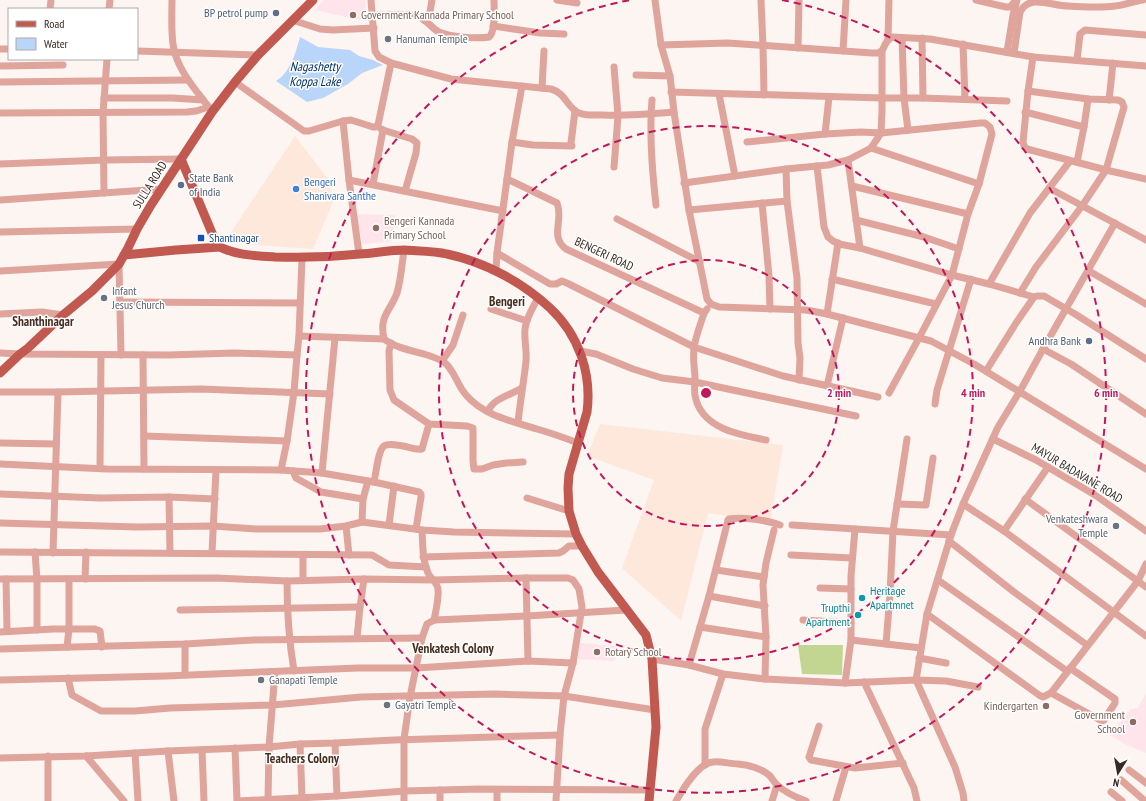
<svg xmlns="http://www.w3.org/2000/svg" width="1146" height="801" font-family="'PT Sans Narrow',sans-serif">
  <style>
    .commercial { fill: #fee8db }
    .education { fill: #ffe5eb }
    .green { fill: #c2d692 }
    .water { fill: #b9d5f9 }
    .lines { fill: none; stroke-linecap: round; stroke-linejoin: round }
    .minor { stroke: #dfa49c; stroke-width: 7 }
    .major { stroke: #c15950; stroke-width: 9 }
    .ring { fill: none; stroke: #c2185b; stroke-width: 2; stroke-dasharray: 7 5 }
    .service-dot { fill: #5c6f8a; stroke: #fff; stroke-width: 1.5 }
    .education-dot { fill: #8d6e63; stroke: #fff; stroke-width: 1.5 }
    .worship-dot { fill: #6b7280; stroke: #fff; stroke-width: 1.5 }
    .shop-dot { fill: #3f7fe0; stroke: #fff; stroke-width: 1.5 }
    .transit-dot { fill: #1a4fb4; stroke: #fff; stroke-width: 1.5 }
    .culture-dot { fill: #0f9aa8; stroke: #fff; stroke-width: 1.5 }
    .labels { text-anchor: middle; stroke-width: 3; stroke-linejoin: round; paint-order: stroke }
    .service-label { font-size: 12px; fill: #4e5e75; stroke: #fff; text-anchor: end }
    .education-label { font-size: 12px; fill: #785e54; stroke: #fff; text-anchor: start }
    .worship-label { font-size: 12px; fill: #5b616d; stroke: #fff; text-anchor: start }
    .shop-label { font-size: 12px; fill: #366cbe; stroke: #fff; text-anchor: start }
    .street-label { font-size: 12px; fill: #362a23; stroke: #fff }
    .transit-label { font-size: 12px; fill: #164399; stroke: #fff; text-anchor: start }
    .culture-label { font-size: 12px; fill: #0d838f; stroke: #fff; text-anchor: start }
    .water-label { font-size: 13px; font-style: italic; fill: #033165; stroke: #fff }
    .neighbourhood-label { font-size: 13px; font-weight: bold; fill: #472d1f; stroke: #fff }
    .centre { fill: #c2185b; stroke: #fff; stroke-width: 2 }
    .ring-label { font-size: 12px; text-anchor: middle; font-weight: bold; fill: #c2185b; stroke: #fff; stroke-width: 3; stroke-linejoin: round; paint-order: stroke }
  </style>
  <rect width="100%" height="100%" fill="#fcf5f1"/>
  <g class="commercial">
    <polygon points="295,136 328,179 334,199 313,249 245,244 229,235"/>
    <polygon points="600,424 783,445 770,523 708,513 681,621 622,568 654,480 587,456"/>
  </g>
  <g class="education">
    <polygon points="324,0 365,0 366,21 314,10"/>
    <polygon points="355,214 395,215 392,241 363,244"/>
    <polygon points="580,643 615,646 615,661 576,659"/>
    <polygon points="1146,693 1146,753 1127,745 1109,735 1131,709 1138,708"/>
  </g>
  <polygon class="green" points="798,645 843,645 842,675 802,674"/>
  <path class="water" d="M 300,37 L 318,47 L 350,50 L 359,56 L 373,60 L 383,65 L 362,73 L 348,84 L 323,98 L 307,102 L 276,81 C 290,73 296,52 300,37 Z"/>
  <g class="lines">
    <g class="minor">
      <path d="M 172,0 C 172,14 171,29 173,44 C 176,69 196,90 211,110"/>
      <path d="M 371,0 L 375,51 L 379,57 L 391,63 L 451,79 L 551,89 C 566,93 567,108 579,113 C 586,116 595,115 603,115 C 627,116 650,114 674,112"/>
      <polyline points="557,0 577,3"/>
      <polyline points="655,0 661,45 670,76 674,112 689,210 707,299 711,304 719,307 806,310 827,314 931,341 974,364 1146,469"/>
      <polyline points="761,0 763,46 764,95"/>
      <polyline points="976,0 1006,7 1010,7 1016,0"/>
      <polyline points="50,9 51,0"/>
      <polyline points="109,9 110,0"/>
      <polyline points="372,15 411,15 421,17 424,20 430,12 432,0"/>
      <polyline points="292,20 320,29 333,30 374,28"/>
      <path d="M 424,20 C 430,24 433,29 439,32 C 450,37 476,39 489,37 C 496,31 494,9 494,0"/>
      <polyline points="493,26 540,33 564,34"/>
      <polyline points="902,38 904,98 908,130"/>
      <polyline points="922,38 923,98"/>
      <polyline points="888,39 889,0"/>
      <polyline points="963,44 965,99"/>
      <path d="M 661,45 L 728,43 L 872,53 L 878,53 L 882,51 C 885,45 886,40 892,37 L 930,39 L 1033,57 L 1146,66"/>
      <polyline points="798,48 799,0"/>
      <polyline points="0,49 9,49"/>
      <polyline points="137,51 258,55"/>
      <polyline points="843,51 846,0"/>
      <polyline points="1007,52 1013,15 1017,0"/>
      <path d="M 1014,53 L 1020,12 C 1023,6 1027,3 1034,2 C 1046,1 1057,6 1068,6 C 1084,7 1100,8 1115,6 C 1125,5 1134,1 1143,0"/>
      <polyline points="1033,57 1028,91 1023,142 1024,146 1027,149 1106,170 1146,179"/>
      <polyline points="1077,60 1080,34 1085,30 1146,35"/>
      <polyline points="0,66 63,65"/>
      <polyline points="614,67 618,116 614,167"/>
      <polyline points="636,75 670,76"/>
      <polyline points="0,82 188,80"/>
      <polyline points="235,82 304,131 309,131 343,121"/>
      <polyline points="542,88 544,51"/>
      <polyline points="671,92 882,98 923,98 1007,101"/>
      <polyline points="719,94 735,176"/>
      <polyline points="104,98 173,98 203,100"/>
      <path d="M 652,100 C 649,135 652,170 656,205"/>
      <polyline points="1109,100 1113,63"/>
      <polyline points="1025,112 1084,127"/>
      <polyline points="0,113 187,112 196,111 209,107"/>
      <polyline points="383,130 412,139 417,143 416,153 405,191"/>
      <polyline points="825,134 829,97"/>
      <polyline points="512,142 533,145 572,146"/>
      <polyline points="747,142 825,134 861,132 881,133 980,123 985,123 990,127 992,134 979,184 968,214 952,275 919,338 889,393"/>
      <polyline points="571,143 575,111"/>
      <polyline points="871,148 979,184"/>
      <polyline points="848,160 860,248"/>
      <polyline points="1077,162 1084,127 1088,99"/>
      <polyline points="0,164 105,160 181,159"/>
      <polyline points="817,166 824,227 828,237 833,241 839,244 860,248 952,275 989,284 1030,213 1070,161"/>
      <path d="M 507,179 L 557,203 C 564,220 549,236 566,249 L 704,313"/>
      <polyline points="349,180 503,211"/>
      <polyline points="684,183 786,169 828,165 848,160 871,148 881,133 882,111 882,51"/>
      <polyline points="373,184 383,130 381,129"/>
      <polyline points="852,186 968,214"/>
      <polyline points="1049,188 1146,240"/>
      <polyline points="104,193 103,113 107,59"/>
      <polyline points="0,200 162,189"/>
      <polyline points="787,201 797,278 798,343 800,358 799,380"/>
      <polyline points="762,203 769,276 770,309"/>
      <polyline points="689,210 787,201 786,169"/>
      <polyline points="617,219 700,262"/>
      <polyline points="856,220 924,237 959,249"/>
      <polyline points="0,232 137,229"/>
      <path d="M 404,250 C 402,264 401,279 397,293 C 390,312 379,315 384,339 C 396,348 413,351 427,355 C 433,357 439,359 444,362 C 455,371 457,385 466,395 C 484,416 512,421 537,429 C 551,433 565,438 578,443"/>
      <polyline points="497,253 550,284 556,284 562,281 569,284 694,347 783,376 878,397"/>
      <polyline points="359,254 349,180 343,121 351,120 373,127 375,127 378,125 391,63"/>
      <polyline points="496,270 497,253 512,142 522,86"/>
      <polyline points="0,271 119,264 121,355"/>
      <polyline points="1089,271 1146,304"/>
      <polyline points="832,279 936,304"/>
      <polyline points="989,284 1034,297 1037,296 1044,296 1075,314 1146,359"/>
      <polyline points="1020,293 1036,267 1082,206 1106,170 1124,107 1122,102 1118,100 1088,99 1028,91"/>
      <polyline points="120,302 300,303"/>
      <polyline points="491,309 527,321"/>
      <path d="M 707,309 L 704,313 C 701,323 695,338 694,348 C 693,357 694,367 695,376 C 695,382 694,389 695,395 C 700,428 739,435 766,440"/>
      <polyline points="0,314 42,312 63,315"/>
      <polyline points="827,314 838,243"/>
      <polyline points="299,336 384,339"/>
      <polyline points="391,343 389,351 390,390 394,400 429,424 467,426 473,428 473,461 474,469 482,469 493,465 506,463 523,462"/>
      <polyline points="1043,349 1071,364 1146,414"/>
      <polyline points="580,351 596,354 633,369 662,378 695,382 856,416"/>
      <polyline points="0,353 20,354 168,355 235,353 297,355"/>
      <polyline points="143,355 144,469"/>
      <polyline points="442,361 453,345 463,315"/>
      <polyline points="986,371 1016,323 1034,297"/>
      <polyline points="827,386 843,318"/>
      <polyline points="0,392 58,392 201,389 330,394"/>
      <polyline points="935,404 937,390 971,279"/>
      <path d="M 487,411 C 489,409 491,406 493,404 C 498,398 514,393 522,388"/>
      <path d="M 518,423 C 520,402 524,381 526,361 C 527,350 524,340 525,329 C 526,318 533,307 538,298"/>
      <polyline points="144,436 287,441"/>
      <polyline points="993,439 1036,460 1095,495 1146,531"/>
      <polyline points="0,443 56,444"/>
      <polyline points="0,464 107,469 281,470 287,441 294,392 297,355 299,336 302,258"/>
      <polyline points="100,468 101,355"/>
      <polyline points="281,470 322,473 374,482 419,492 421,494 421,497 416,529"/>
      <polyline points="293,471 296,478 321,492 363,499"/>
      <polyline points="322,473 335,338"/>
      <path d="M 374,482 C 376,474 378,450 384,446 C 388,443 398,445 403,446 C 409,447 415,450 422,449 L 429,424"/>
      <polyline points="0,494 100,498 169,497 215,499"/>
      <polyline points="169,497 170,553"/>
      <polyline points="527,498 569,511"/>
      <polyline points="1025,499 1146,587"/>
      <polyline points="897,504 926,505 933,458"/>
      <polyline points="963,504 1004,531 1146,636"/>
      <polyline points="362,522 363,499 368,481"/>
      <polyline points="0,523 137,527 213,526 256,529 320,529 346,526 362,522 422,530 454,532 576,534"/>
      <polyline points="389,525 394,486"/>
      <polyline points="792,525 951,535"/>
      <polyline points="346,526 349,555"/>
      <path d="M 422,530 C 423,545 422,559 428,573 C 431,579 437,582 438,589 C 439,599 436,610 434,620"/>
      <polyline points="1004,531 1048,467"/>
      <polyline points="949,541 1014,592 1087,645"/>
      <polyline points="0,552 372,555 389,565 426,567"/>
      <polyline points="35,552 37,580 37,630"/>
      <polyline points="53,553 58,392"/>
      <polyline points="212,553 216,470"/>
      <polyline points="791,555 852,558"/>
      <polyline points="423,557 559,553 563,551 569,546 582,546"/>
      <polyline points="716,570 764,577"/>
      <polyline points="526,578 528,661"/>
      <polyline points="0,579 216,578 287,581 364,579 433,580 526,578 568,578 573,580 579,589 582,607 573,663 564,696 494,694 361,697 273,705 170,708 135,711 101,711 72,695 68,678"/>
      <polyline points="6,579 7,631"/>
      <polyline points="85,579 86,552"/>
      <polyline points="303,580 303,555"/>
      <polyline points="938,580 1067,671"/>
      <path d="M 287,581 C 287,611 289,641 294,671"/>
      <polyline points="820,588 851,589"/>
      <polyline points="709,596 765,606"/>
      <polyline points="180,610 360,607"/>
      <polyline points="927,614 1039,695 1043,697 1051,693 1138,581 1146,564"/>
      <polyline points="803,620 851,623"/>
      <polyline points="700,627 766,637"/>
      <polyline points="0,632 53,629 95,629 100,631 102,647"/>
      <polyline points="357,638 360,607 364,579"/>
      <polyline points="851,640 921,648"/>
      <polyline points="185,644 185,675"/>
      <polyline points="886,644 890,594 893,531 907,439"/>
      <polyline points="67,647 69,629 69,579"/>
      <polyline points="0,649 185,644 253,640 422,638"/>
      <polyline points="919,658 946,663"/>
      <polyline points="652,659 689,665 723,674 765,679 845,683 916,680 946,681 978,687"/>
      <path d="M 689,665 L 709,596 L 728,520 L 729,519 C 743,517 767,520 780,525"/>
      <polyline points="765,679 766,637 763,585 766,563 774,530"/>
      <polyline points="0,680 166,676 358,668 416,668 528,661 573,663"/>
      <polyline points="864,682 914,788 917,801"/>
      <polyline points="845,683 851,640 851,576 855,529"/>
      <polyline points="1051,693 1100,720 1102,721 1104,720 1115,703 1115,699 1070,668"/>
      <polyline points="819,726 809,757 811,760 855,768 903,763"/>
      <polyline points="335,743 337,796"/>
      <polyline points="300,744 302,798"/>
      <polyline points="235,748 237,801"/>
      <polyline points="202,750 204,801"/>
      <polyline points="168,751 174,801"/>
      <polyline points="135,753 138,801"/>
      <polyline points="48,756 48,801"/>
      <polyline points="86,756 124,801"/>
      <polyline points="0,758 86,756 168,751 269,747 300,744 335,743 394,740 560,735"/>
      <polyline points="705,765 705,729 723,674"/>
      <polyline points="1129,770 1146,783"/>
      <polyline points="1121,780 1145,801"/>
      <polyline points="1111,792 1122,801"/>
      <polyline points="268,800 269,747 275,672"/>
      <polyline points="238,801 337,796 405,791 479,789 650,790"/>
      <polyline points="404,801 404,739 410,697 422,638 427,624 434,620 527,616 626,610"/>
      <polyline points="440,801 440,790"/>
      <polyline points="497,801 497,790"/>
      <polyline points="556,801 560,735 564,696 655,710"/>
      <path d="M 676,801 C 683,789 698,763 713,762 C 721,761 730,764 738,764 C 749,765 760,768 769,775 C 772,778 774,782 777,785 C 786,793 795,797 806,801"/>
      <polyline points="772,801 777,785"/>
      <polyline points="836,801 846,767"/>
      <polyline points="964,801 963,793 955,767 916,680 927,614 951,535 963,504 998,427 1020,391 1043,349 1115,223"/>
    </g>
    <g class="major">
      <path d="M 181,159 L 217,245 C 231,255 258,256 275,257 C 304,258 332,257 360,254 C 375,253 390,250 405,250 C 417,251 435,251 447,254 C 485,262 522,282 550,308 C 579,335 592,374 587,412 L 569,474 L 568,488 L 569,511 L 576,534 L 582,546 L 598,572 L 646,635 L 652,659 L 656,727 L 649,801"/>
      <polyline points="124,255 176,250 220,247"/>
      <polyline points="0,373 20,354 28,348 63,315 92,291 119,264 128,248 137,229 151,205 212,112 235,82 258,55 313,0"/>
    </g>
  </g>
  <g class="ring">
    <circle cx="706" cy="393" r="133"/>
    <circle cx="706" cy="393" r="267"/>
    <path d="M782 0A400 400 0 1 1 630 0"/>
  </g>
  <g class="service-dot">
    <circle cx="276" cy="13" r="4"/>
    <circle cx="181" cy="185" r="4"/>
    <circle cx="1089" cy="341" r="4"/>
  </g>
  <g class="education-dot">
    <circle cx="353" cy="15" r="4"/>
    <circle cx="376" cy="228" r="4"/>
    <circle cx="597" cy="652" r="4"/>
    <circle cx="1046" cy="706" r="4"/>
    <circle cx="1133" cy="722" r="4"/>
  </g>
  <g class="worship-dot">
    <circle cx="388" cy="39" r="4"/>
    <circle cx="104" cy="298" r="4"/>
    <circle cx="1116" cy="526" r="4"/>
    <circle cx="261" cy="680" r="4"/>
    <circle cx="387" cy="705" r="4"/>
  </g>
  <circle class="shop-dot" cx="296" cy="189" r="4"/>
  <rect class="transit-dot" x="197" y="234" width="8" height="8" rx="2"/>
  <g class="culture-dot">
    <circle cx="862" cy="598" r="4"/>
    <circle cx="858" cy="615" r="4"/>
  </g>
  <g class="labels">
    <g class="service-label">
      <text x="268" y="17">BP petrol pump</text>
      <text x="189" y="182" text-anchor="start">State Bank<tspan x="189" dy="14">of India</tspan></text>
      <text x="1081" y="345">Andhra Bank</text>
    </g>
    <g class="education-label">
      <text x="361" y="19">Government Kannada Primary School</text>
      <text x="384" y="225">Bengeri Kannada<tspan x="384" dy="14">Primary School</tspan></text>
      <text x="605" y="656">Rotary School</text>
      <text x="1038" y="710" text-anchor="end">Kindergarten</text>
      <text x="1125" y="719" text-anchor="end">Government<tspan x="1125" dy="14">School</tspan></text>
    </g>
    <g class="worship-label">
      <text x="396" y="43">Hanuman Temple</text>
      <text x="112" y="295">Infant<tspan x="112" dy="14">Jesus Church</tspan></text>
      <text x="1108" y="523" text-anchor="end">Venkateshwara<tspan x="1108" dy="14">Temple</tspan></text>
      <text x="269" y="684">Ganapati Temple</text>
      <text x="395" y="709">Gayatri Temple</text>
    </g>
    <g class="shop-label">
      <text x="304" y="186">Bengeri<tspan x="304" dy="14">Shanivara Santhe</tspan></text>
    </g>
    <g class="street-label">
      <text transform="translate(150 185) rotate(-58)" y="4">SULLA ROAD</text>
      <text transform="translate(604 254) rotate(25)" y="4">BENGERI ROAD</text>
      <text transform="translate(1077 473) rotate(31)" y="4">MAYUR BADAVANE ROAD</text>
    </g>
    <g class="transit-label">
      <text x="209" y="242">Shantinagar</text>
    </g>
    <g class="culture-label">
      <text x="870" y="595">Heritage<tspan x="870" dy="14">Apartmnet</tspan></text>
      <text x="850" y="612" text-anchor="end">Trupthi<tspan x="850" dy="14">Apartment</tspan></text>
    </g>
    <g class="water-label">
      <text x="315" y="71">Nagashetty<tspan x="315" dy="15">Koppa Lake</tspan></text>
    </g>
    <g class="neighbourhood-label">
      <text x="507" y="306">Bengeri</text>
      <text x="43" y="326">Shanthinagar</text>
      <text x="453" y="653">Venkatesh Colony</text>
      <text x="302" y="763">Teachers Colony</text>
    </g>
  </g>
  <circle cx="706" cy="393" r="6" class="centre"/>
  <g class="ring-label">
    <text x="839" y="397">2 min</text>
    <text x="973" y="397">4 min</text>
    <text x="1106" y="397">6 min</text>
  </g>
  <rect x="8" y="8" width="130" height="52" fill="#ffffff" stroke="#afaaa7"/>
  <rect x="16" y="21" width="20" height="6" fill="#c15950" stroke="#afaaa7"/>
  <text x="44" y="28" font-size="12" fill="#362a23">Road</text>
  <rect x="16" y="38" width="20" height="12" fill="#b9d5f9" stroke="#afaaa7"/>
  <text x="44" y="48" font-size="12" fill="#362a23">Water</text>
  <g transform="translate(1118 773) rotate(191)" stroke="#ffffff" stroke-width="3" paint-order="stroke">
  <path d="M0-3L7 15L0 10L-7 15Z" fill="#362a23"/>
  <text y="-6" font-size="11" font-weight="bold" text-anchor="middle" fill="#362a23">N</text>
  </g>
</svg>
